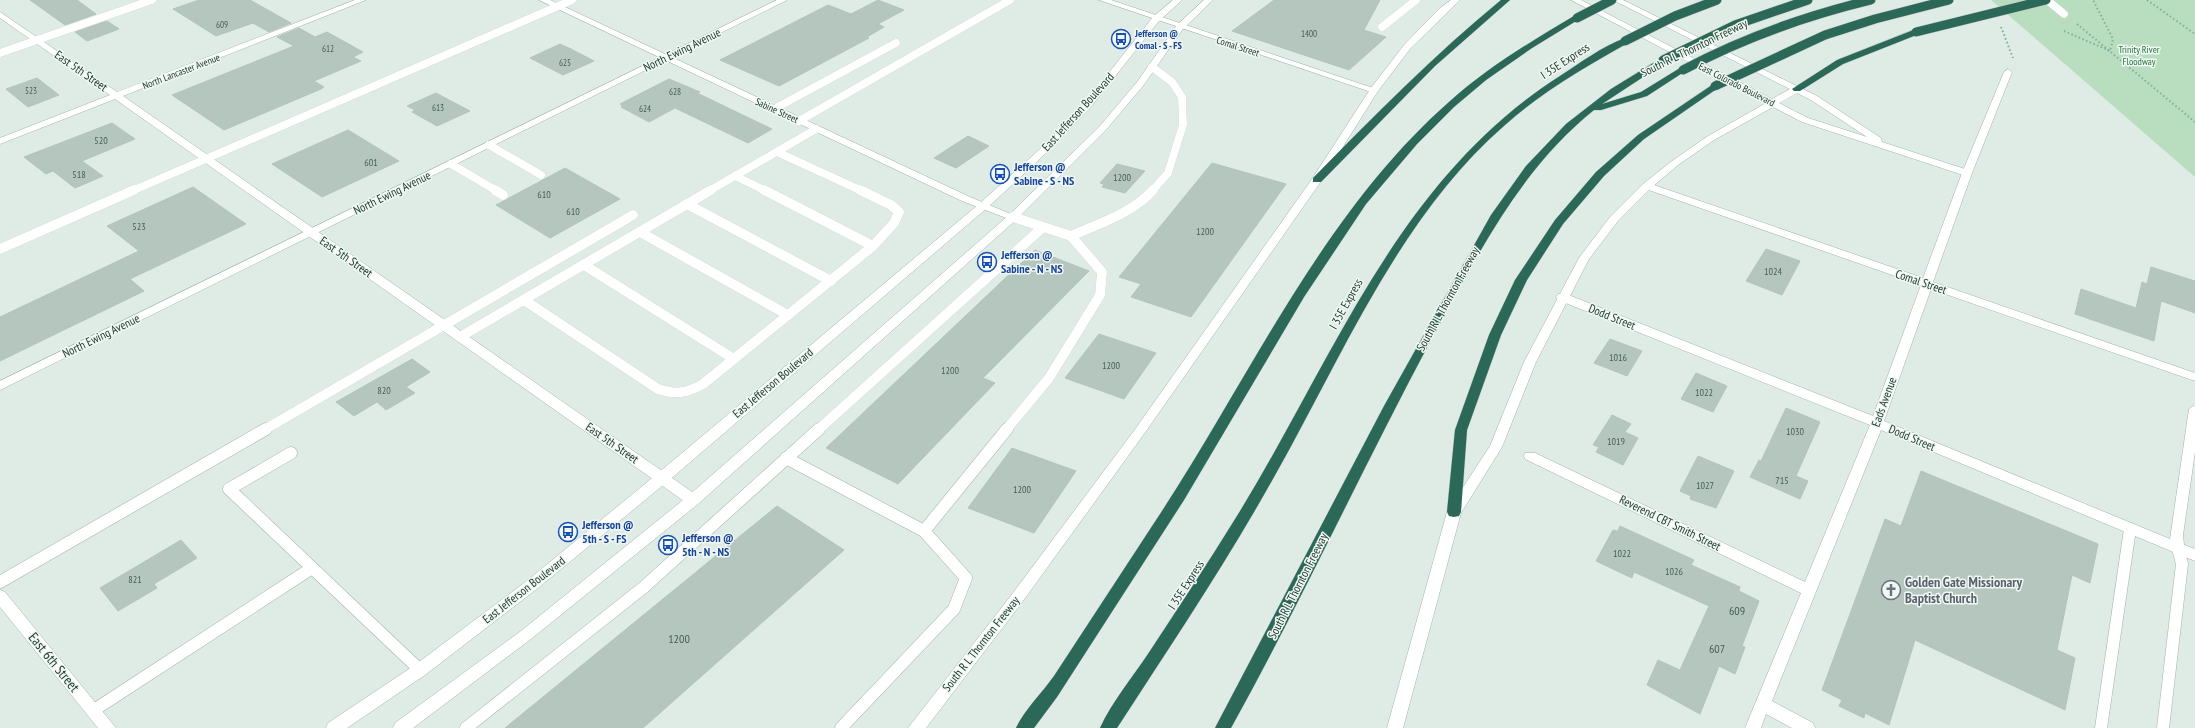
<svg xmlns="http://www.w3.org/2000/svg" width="2195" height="728" font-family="'PT Sans Narrow',sans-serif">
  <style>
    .green { fill: #b8ddbf }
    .building { fill: #b5c6be; stroke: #b2c5bc }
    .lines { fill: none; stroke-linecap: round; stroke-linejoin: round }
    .lane-far2-casing { stroke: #a2b3ac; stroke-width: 8 }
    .lane-far1-casing { stroke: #a2b3ac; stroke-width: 10 }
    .lane-casing { stroke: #a2b3ac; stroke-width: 13 }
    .street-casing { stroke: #a2b3ac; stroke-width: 1 }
    .secondary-casing { stroke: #9eb7ac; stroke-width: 1 }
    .highway-casing { stroke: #c1c8c6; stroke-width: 1 }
    .path { stroke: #7fb09d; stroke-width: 2; stroke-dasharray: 1.5 2.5; stroke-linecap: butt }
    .lane-far2 { stroke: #fff; stroke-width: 8 }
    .lane-far1 { stroke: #fff; stroke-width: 10 }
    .lane { stroke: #fff; stroke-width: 12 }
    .street { fill: #fff; fill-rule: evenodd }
    .secondary { fill: #fff; fill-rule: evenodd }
    .highway { fill: #2b6858; fill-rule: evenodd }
    .highway-bridge-casing { stroke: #c1c8c6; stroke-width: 10; stroke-linecap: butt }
    .highway-bridge { stroke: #2b6858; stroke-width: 9 }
    .labels { text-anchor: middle; stroke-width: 3; stroke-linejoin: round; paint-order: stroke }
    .far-number-label { font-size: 9px; fill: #455e55 }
    .far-transit-label { font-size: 10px; font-weight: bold; fill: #164399; stroke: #f0f8f3; text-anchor: start }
    .far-street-label { font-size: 10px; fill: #203c32; stroke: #f0f8f3 }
    .far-park-label { font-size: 10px; fill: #297341; stroke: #f0f8f3 }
    .number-label { font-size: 10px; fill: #455e55 }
    .street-label { font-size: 12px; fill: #203c32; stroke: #f0f8f3 }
    .transit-label { font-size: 12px; font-weight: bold; fill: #164399; stroke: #f0f8f3; text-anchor: start }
    .near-number-label { font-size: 12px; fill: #455e55 }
    .near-worship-label { font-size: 14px; font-weight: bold; fill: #5b616d; stroke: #f0f8f3; text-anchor: start }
    .near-street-label { font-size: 14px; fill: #203c32; stroke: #f0f8f3 }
  </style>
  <rect width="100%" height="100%" fill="#dfebe5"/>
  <polygon class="green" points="1991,0 2195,0 2195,177"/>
  <g class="building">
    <polygon points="30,0 77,0 96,14 65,25"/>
    <polygon points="199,0 250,0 291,23 269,32 253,23 216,36 173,9"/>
    <polygon points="878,0 904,10 878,24 884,27 867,37 869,38 779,86 720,60 828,5 851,14"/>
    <polygon points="1274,0 1380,0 1364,30 1386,37 1349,70 1232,31"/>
    <polygon points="107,21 119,29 87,41 75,32"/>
    <polygon points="299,28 315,37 327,32 363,52 353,57 361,61 314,81 324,87 321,89 224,130 172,95 294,46 277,37"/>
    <polygon points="560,44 571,49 594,61 563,75 530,58"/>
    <polygon points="37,78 59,95 28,107 6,89"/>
    <polygon points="669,79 700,92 697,93 772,129 748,143 675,108 649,122 621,107 623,106 620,104"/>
    <polygon points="436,93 470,111 437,126 412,112 415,110 407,106"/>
    <polygon points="112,123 135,139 82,161 103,176 75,188 53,171 46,174 24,157"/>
    <polygon points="348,130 399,161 322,197 272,164"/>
    <polygon points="968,136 989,146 956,168 934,158"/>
    <polygon points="1212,163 1286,184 1191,317 1131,297 1141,284 1119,277"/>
    <polygon points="1117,164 1145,171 1125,193 1102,187 1104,184 1100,183"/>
    <polygon points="565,168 620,199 550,238 496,205"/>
    <polygon points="193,187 246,224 130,279 144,291 0,361 0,317 139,251 107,226"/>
    <polygon points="1766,249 1800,261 1782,295 1746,281"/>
    <polygon points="1035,250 1089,271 983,378 995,383 898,484 826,448"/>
    <polygon points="2151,267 2195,281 2195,313 2161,301 2154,341 2075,314 2081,289 2136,308 2142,282 2147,284"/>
    <polygon points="1099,334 1156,353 1124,399 1065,378"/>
    <polygon points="1610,339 1642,351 1627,376 1594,363"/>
    <polygon points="412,359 430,372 406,387 415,393 386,410 377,402 354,416 336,402"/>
    <polygon points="1696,373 1727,386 1713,412 1681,399"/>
    <polygon points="1786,408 1820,422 1796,476 1808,481 1800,499 1750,477 1759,460 1761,461"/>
    <polygon points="1612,415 1631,424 1625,432 1638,438 1623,465 1596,452 1599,447 1593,445"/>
    <polygon points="1012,448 1076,471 1034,533 968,508"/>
    <polygon points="1698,456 1734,471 1716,508 1690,499 1691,496 1680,491"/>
    <polygon points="1921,471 2098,544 2090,583 2072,575 2057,650 2075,658 2065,710 1915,640 1889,725 1865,713 1864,718 1839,706 1842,700 1822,690 1885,519 1901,526"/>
    <polygon points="777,506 844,550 643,728 505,728"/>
    <polygon points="1620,526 1694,560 1691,565 1740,587 1739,591 1759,601 1742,646 1745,647 1735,674 1719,666 1700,714 1647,685 1658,660 1680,670 1709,606 1634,572 1632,578 1596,561 1613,530 1618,531"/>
    <polygon points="181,540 197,558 154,584 157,588 118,611 100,588"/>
  </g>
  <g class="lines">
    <g class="lane-far2-casing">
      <g id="lane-far2">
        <polyline points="2047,0 2064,14"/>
        <polyline points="1382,27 1416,0"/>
        <polyline points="0,53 152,0"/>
        <polyline points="774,109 896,43"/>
        <polyline points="799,121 1010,0"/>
        <polyline points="489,145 541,175"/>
        <polyline points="777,152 862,191"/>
        <polyline points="451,164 497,191"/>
        <polyline points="735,176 766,191"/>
        <polyline points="132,191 572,0"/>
        <polyline points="709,191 816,129"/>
        <polyline points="1152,191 1168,173 1183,125 1182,97 1172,82 1152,67"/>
      </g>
    </g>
    <g class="lane-far1-casing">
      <g id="lane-far1">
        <polyline points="495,190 503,195"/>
        <polyline points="764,190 873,246"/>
        <polyline points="687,204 831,281"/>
        <path d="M 1013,217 L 1071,236 C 1098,224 1133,213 1153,190"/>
        <polyline points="640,232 788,315"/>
        <polyline points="0,249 134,190"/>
        <polyline points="584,265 734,359"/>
        <path d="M 524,300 L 658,389 C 675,395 687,393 703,384 L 873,246 L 894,223 L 899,212 L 891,205 L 860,190"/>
        <polyline points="460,337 711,190"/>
        <polyline points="264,430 633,215"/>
        <polyline points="818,430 1042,228"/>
        <polyline points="1006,430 1049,378 1100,295 1102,272 1071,236"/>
      </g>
    </g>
    <g class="lane-casing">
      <g id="lane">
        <polyline points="291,453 229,489 420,670"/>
        <polyline points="786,458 924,531"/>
        <polyline points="0,582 266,429"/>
        <polyline points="94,710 312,568"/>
        <polyline points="466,728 644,587 819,429"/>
        <polyline points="841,728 954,609 966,578 924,531 1007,429"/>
        <polyline points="2101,728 2130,529"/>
        <polyline points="2163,728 2182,564 2178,548"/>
      </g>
    </g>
    <g class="street-casing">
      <g id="street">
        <polygon points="355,0 366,0 123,96 698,496 700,500 698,504 693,505 688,504 115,99 0,144 0,138 110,95 0,18 0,12 117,92"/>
        <polygon points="539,0 550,0 970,197 1018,217 1013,220 1009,219 962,201"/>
        <polygon points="1099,0 1111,0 1379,90 1374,93 1371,92"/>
        <polygon points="2008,69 2012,72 1972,173 1933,282 2195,373 2195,381 1931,289 1884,421 2170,539 2189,409 2195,405 2195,452 2183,535 2184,545 2195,549 2195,561 1881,430 1772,701 1813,723 1815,728 1792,728 1766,714 1761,728 1745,728 1801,593 1525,459 1524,456 1525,453 1535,453 1805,582 1870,425 1558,300 1556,297 1558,294 1566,294 1873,416 1921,285 1643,188 1642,186 1647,183 1651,184 1923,278 1962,173 2004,72"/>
        <polygon points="0,590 5,592 116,728 98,728 0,607"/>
      </g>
    </g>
    <g class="secondary-casing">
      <g id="secondary">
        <polygon points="777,0 787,0 0,390 0,381"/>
        <polygon points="1173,0 1182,0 1159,21 1090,108 1045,154 987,208 667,482 538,588 425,675 347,728 326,728 328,723 415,665 528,580 657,474 979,204 1039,150 1084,104 1153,17"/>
        <polygon points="1204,0 1213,0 1183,29 1143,86 1105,131 1017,219 698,504 531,639 413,728 393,728 395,723 521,631 688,496 1009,215 1099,127 1137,82 1177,25"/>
        <polygon points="1451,0 1460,0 1410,49 1378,91 1322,180 1144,434 1023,601 926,728 908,728 1013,593 1136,428 1312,179 1371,88 1404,45 1440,8"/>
        <path d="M 1571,0 L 1581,0 L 1772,99 L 1790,89 L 1613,0 L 1623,0 L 1817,96 L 1881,138 L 1882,142 L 1971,171 L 1972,173 L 1967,176 L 1963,175 L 1802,122 L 1773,107 L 1714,140 L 1678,165 L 1651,188 L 1618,221 L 1589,259 L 1536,362 L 1502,447 L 1461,513 L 1403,728 L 1387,728 L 1447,512 L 1490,446 L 1524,362 L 1579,258 L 1610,217 L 1643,184 L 1672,161 L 1708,136 L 1766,103 ZM 1797,93 L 1811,100 L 1867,137 L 1808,118 L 1779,103 Z"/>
      </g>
    </g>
    <g class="highway-casing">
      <g id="highway">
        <path d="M 1501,0 L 1510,0 L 1435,66 L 1321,182 L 1313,182 L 1313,178 C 1374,116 1434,55 1501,0 Z"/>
        <path d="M 1574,16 L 1581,18 L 1532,48 L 1486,80 L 1454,107 L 1417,144 L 1366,204 L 1304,297 L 1184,500 L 1057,697 L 1034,728 L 1016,728 C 1025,709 1042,693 1054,676 C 1090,621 1126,566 1162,511 C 1252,373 1324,212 1449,102 C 1487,68 1530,42 1574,16 Z"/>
        <polygon points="1916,29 1920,32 1919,34 1843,64 1800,91 1794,91 1792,89 1837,60"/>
        <path d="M 1625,38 L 1629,41 L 1628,43 C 1585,67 1542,92 1505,125 C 1399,217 1342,357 1274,477 C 1226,563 1171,645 1117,728 L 1100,728 C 1112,702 1132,678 1148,654 C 1178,608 1208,563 1237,516 C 1334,359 1397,180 1560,76 C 1580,63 1603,46 1625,38 Z"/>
        <path d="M 1663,57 L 1667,60 L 1666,62 L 1602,104 L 1641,92 L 1680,68 L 1686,68 L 1687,70 L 1647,96 L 1601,110 L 1594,110 C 1519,170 1478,255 1432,338 C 1363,467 1302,600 1231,728 L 1215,728 L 1384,406 L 1491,215 L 1526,166 L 1566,124 L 1611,89 Z"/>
        <polygon points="1715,83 1718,84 1718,88 1644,139 1604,176 1563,224 1527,280 1501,335 1467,430 1461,512 1459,516 1454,517 1449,516 1447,512 1455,430 1489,335 1515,280 1555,220 1596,172 1638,135"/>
      </g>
    </g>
    <g class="path">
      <polyline points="2147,0 2195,34"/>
      <polyline points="2077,24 2195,122"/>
      <polyline points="2001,27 2013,58"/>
      <polyline points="2064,31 2110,51 2113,39 2093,0"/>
    </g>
    <use href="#lane-far2" class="lane-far2"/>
    <use href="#lane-far1" class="lane-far1"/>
    <use href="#lane" class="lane"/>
    <use href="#street" class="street"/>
    <use href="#secondary" class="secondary"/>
    <use href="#highway" class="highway"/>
    <g class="highway-bridge-casing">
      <g id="highway-bridge">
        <polyline points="1577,18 1612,0"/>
        <polyline points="1916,32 2046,0"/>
        <polyline points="1625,41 1675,16 1717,0"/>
        <polyline points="1663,60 1735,25 1808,0"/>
        <path d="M 1683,70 C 1743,38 1805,16 1871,0"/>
        <polyline points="1715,86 1825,35 1875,19 1949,0"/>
      </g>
    </g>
    <use href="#highway-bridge" class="highway-bridge"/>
  </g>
  <defs>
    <g id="bus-ring" transform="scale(1)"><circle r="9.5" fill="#f0f8f3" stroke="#1a4fb4" stroke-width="1.5"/><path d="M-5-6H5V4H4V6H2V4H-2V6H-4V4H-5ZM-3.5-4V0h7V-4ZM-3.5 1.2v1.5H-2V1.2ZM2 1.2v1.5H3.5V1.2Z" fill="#1a4fb4"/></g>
    <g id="church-ring" transform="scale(1)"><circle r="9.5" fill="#f0f8f3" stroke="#6b7280" stroke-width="1.5"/><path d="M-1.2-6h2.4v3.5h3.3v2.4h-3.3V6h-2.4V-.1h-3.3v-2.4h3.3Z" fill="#6b7280"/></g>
  </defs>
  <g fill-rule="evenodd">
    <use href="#bus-ring" x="1121" y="39"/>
    <use href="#bus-ring" x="1000" y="174"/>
    <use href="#bus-ring" x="987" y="262"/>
    <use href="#bus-ring" x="568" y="532"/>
    <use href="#bus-ring" x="668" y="545"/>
    <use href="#church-ring" x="1891" y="590"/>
  </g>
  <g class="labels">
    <g class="far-number-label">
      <text x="222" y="28">609</text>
      <text x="1309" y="37">1400</text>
      <text x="328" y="52">612</text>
      <text x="565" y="66">625</text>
      <text x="31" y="94">523</text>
      <text x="675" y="95">628</text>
      <text x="438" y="111">613</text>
      <text x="645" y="112">624</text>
    </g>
    <g class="far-transit-label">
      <text x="1135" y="37">Jefferson @<tspan x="1135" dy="12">Comal - S - FS</tspan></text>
    </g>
    <g class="far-street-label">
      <text transform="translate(1238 46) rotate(18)" y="4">Comal Street</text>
      <text transform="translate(181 71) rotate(-21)" y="4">North Lancaster Avenue</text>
      <text transform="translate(1737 84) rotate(27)" y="4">East Colorado Boulevard</text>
      <text transform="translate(777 110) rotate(25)" y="4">Sabine Street</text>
    </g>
    <g class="far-park-label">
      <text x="2139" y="53">Trinity River<tspan x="2139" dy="12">Floodway</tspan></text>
    </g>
    <g class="number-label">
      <text x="101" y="144">520</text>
      <text x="371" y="166">601</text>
      <text x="79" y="178">518</text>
      <text x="1122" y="181">1200</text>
      <text x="544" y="198">610</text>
      <text x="573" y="215">610</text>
      <text x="139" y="230">523</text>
      <text x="1205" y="235">1200</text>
      <text x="1773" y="275">1024</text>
      <text x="1618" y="361">1016</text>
      <text x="1111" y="369">1200</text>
      <text x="950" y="374">1200</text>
      <text x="384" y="394">820</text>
      <text x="1704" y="396">1022</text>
      <text x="1795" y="435">1030</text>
      <text x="1616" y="445">1019</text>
      <text x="1782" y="484">715</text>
      <text x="1705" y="489">1027</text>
      <text x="1022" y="493">1200</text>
      <text x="1622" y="557">1022</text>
      <text x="1674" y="575">1026</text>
      <text x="135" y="583">821</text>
    </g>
    <g class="street-label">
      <text transform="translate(1694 48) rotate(-26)" y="4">South R L Thornton Freeway</text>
      <text transform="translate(682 50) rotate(-26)" y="4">North Ewing Avenue</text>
      <text transform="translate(1565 61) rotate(-33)" y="4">I 35E Express</text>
      <text transform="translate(81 71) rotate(35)" y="4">East 5th Street</text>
      <text transform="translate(1078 112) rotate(-48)" y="4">East Jefferson Boulevard</text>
      <text transform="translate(392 193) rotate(-26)" y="4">North Ewing Avenue</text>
      <text transform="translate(346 257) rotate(35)" y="4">East 5th Street</text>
      <text transform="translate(1921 282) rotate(19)" y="4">Comal Street</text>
      <text transform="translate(1448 299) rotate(-61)" y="4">South R L Thornton Freeway</text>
      <text transform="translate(1346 304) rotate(-61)" y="4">I 35E Express</text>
      <text transform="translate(1612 317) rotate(22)" y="4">Dodd Street</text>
      <text transform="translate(101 336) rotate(-26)" y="4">North Ewing Avenue</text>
      <text transform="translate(773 383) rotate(-40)" y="4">East Jefferson Boulevard</text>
      <text transform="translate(1884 402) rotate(-70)" y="4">Eads Avenue</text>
      <text transform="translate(1912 438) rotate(23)" y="4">Dodd Street</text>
      <text transform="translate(612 443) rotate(35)" y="4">East 5th Street</text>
      <text transform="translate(1670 523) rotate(26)" y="4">Reverend CBT Smith Street</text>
      <text transform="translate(1186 585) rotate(-57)" y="4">I 35E Express</text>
      <text transform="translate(1298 586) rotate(-63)" y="4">South R L Thornton Freeway</text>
      <text transform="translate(524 590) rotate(-38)" y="4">East Jefferson Boulevard</text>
      <text transform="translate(981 644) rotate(-52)" y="4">South R L Thornton Freeway</text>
    </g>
    <g class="transit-label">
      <text x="1014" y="171">Jefferson @<tspan x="1014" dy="14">Sabine - S - NS</tspan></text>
      <text x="1001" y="259">Jefferson @<tspan x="1001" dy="14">Sabine - N - NS</tspan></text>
      <text x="582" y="529">Jefferson @<tspan x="582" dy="14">5th - S - FS</tspan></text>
      <text x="682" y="542">Jefferson @<tspan x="682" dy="14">5th - N - NS</tspan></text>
    </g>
    <g class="near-number-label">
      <text x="1737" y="615">609</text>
      <text x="679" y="643">1200</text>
      <text x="1717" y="653">607</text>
    </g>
    <g class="near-worship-label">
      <text x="1905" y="587">Golden Gate Missionary<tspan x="1905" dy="16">Baptist Church</tspan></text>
    </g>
    <g class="near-street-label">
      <text transform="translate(54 662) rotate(51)" y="5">East 6th Street</text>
    </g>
  </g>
</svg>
